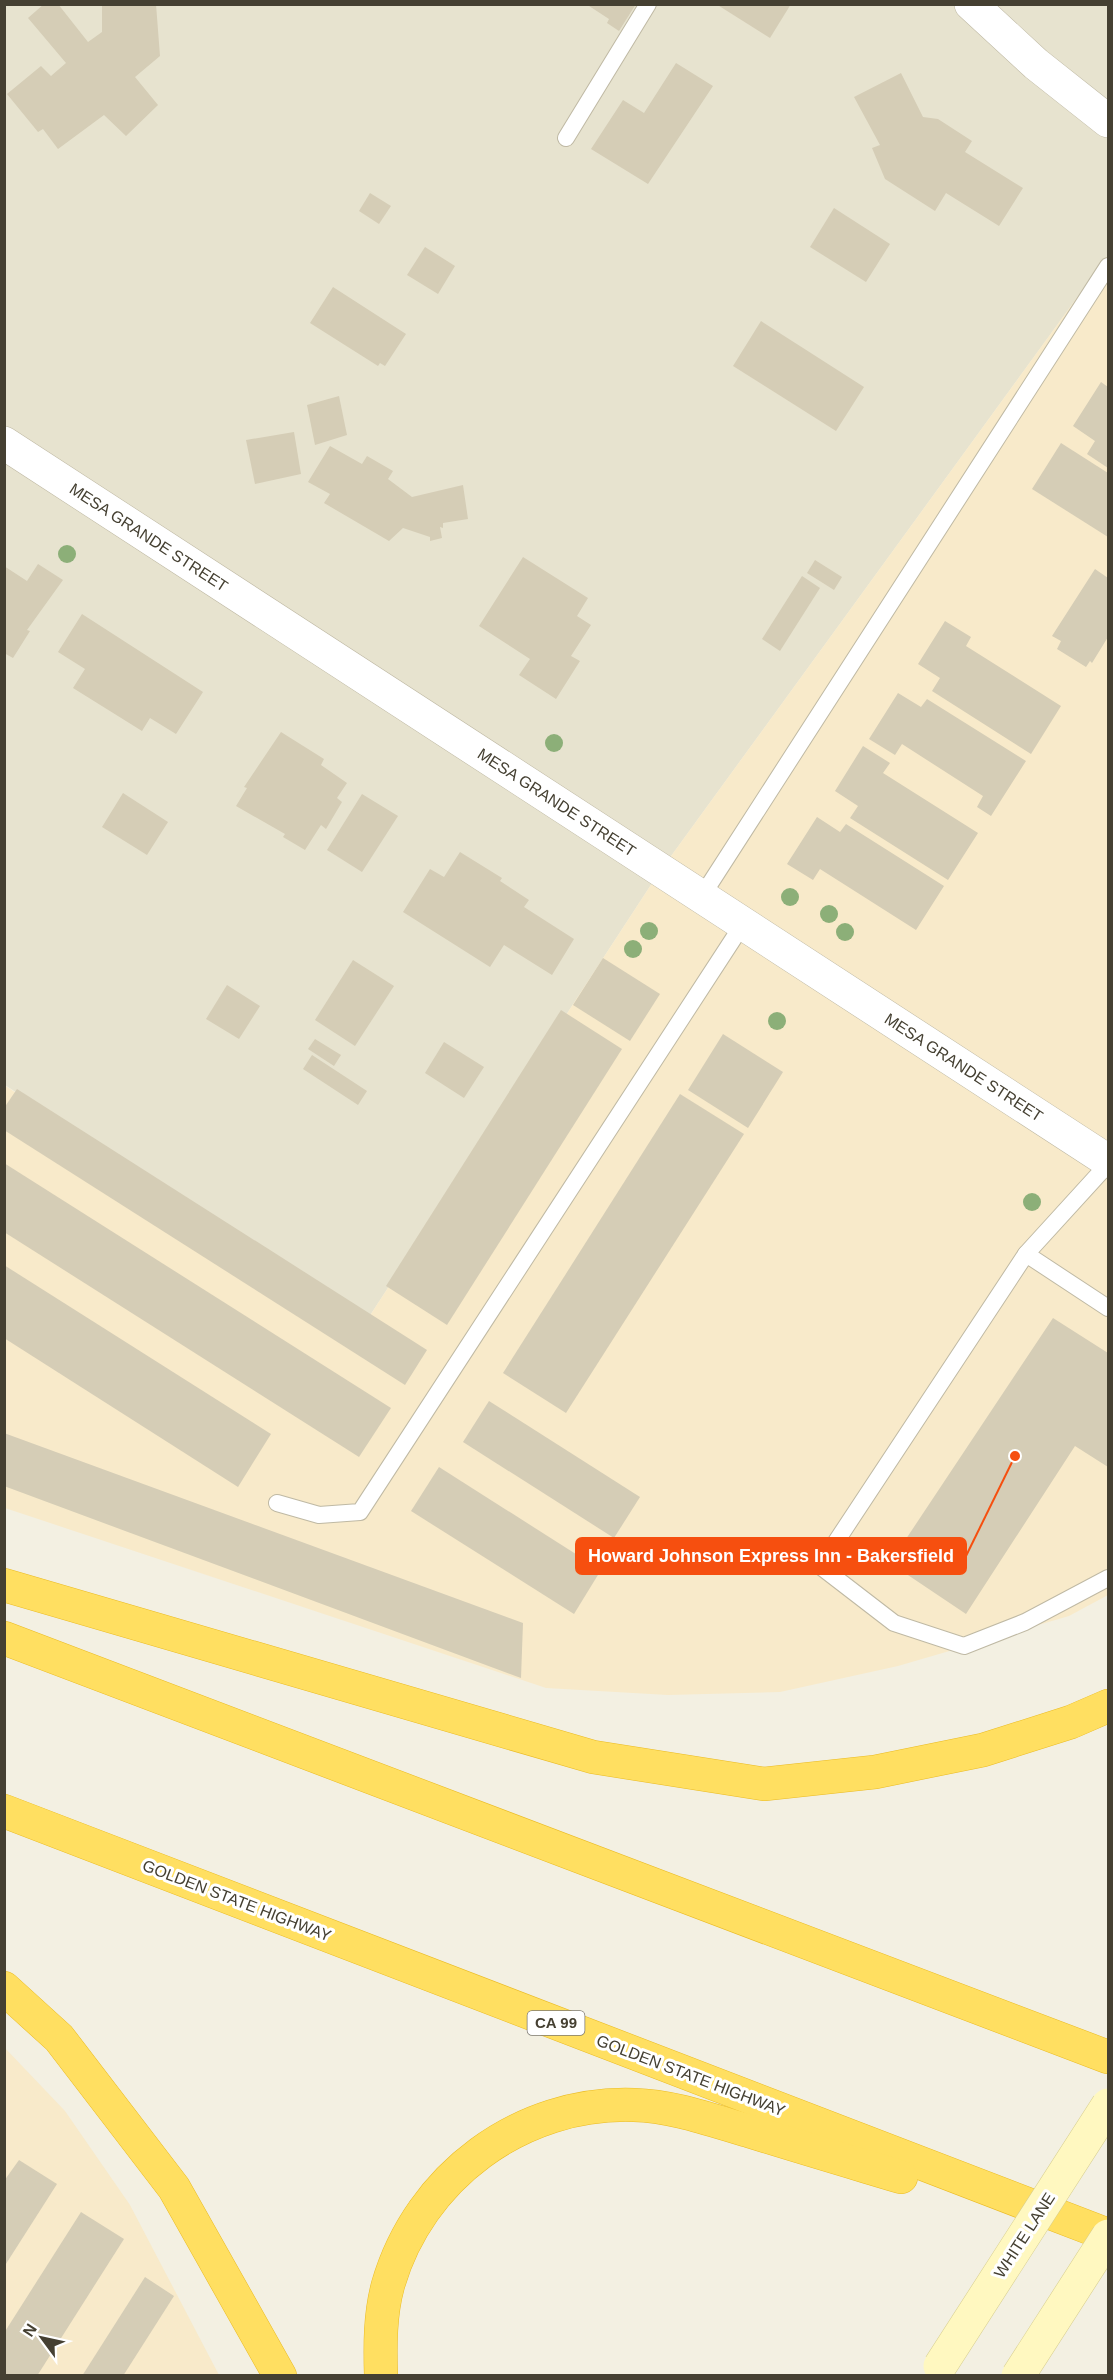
<svg xmlns="http://www.w3.org/2000/svg" width="1113" height="2380" font-family="Helvetica,sans-serif">
  <style>
    .residential { fill: #e7e3cf }
    .commercial { fill: #f8eaca }
    .building { fill: #d5cdb6 }
    .lines { fill: none; stroke-linecap: round; stroke-linejoin: round }
    .lane-casing { stroke: #bfb9a4; stroke-width: 18 }
    .street-casing { stroke: #bfb9a4; stroke-width: 34 }
    .highway-casing { stroke: #eabb24; stroke-width: 34 }
    .lane { stroke: #fff; stroke-width: 16 }
    .street { stroke: #fff; stroke-width: 33 }
    .highway { stroke: #ffdf61; stroke-width: 33 }
    .secondary-bridge-casing { stroke: #d7cd8d; stroke-width: 34; stroke-linecap: butt }
    .secondary-bridge { stroke: #fff8c0; stroke-width: 33 }
    .tree { fill: #8caf78 }
    .labels { text-anchor: middle; stroke-width: 6; stroke-linejoin: round; paint-order: stroke }
    .shield { fill: #fff; stroke: #7d7970; stroke-width: 1.5 }
    .shield-label { font-size: 15px; font-weight: bold; fill: #454032 }
    .street-label { font-size: 16px; fill: #454032; stroke: #fff }
    .leader { fill: none; stroke: #f64f0f; stroke-width: 2 }
    .callout-dot { fill: #f64f0f; stroke: #fff; stroke-width: 2 }
    .callout { fill: #f64f0f; stroke: #f64f0f; stroke-width: 2 }
    .callout-label { font-size: 18px; text-anchor: middle; font-weight: bold; fill: #fff }
  </style>
  <rect width="100%" height="100%" fill="#f3f0e2"/>
  <polygon class="residential" points="4,5 1108,5 1108,255 658,874 367,1320 5,1085"/>
  <g class="commercial">
    <polygon points="1108,255 1108,1595 1069,1616 898,1666 780,1692 668,1695 546,1688 5,1508 4,1085 367,1320 658,874"/>
    <polygon points="4,2047 65,2111 130,2205 219,2375 5,2375"/>
  </g>
  <g class="building">
    <polygon points="44,4 58,4 88,42 102,32 102,4 156,4 160,56 135,77 158,105 126,136 104,115 58,149 43,129 38,132 7,94 41,66 51,76 66,63 28,18"/>
    <polygon points="586,4 636,4 619,31 607,23 609,19"/>
    <polygon points="716,4 791,4 770,38"/>
    <polygon points="676,63 713,86 648,184 591,149 623,100 644,113"/>
    <polygon points="901,73 923,117 938,119 972,141 965,152 1023,188 999,226 946,193 935,211 885,179 872,148 880,145 854,97"/>
    <polygon points="370,193 391,206 379,224 359,211"/>
    <polygon points="834,208 890,244 866,282 810,247"/>
    <polygon points="425,247 455,266 438,294 407,275"/>
    <polygon points="333,287 406,334 385,366 380,363 378,366 310,323"/>
    <polygon points="761,321 864,387 836,431 733,366"/>
    <polygon points="1101,382 1108,387 1108,468 1087,454 1095,441 1073,426"/>
    <polygon points="339,396 347,435 315,445 307,405"/>
    <polygon points="294,432 301,474 255,484 246,440"/>
    <polygon points="1061,443 1108,473 1108,537 1032,489"/>
    <polygon points="330,446 362,464 367,456 393,471 388,479 412,497 463,485 468,519 443,523 443,528 440,527 442,538 430,541 430,537 403,528 389,541 324,503 330,494 308,482"/>
    <polygon points="523,557 588,598 577,616 591,625 571,656 580,661 556,699 519,675 530,659 479,626"/>
    <polygon points="815,560 842,577 834,590 807,573"/>
    <polygon points="38,564 63,580 27,630 30,631 13,658 4,653 4,566 27,581"/>
    <polygon points="1095,569 1108,578 1108,637 1092,663 1090,661 1086,667 1057,649 1061,641 1052,636"/>
    <polygon points="802,576 820,588 780,651 762,639"/>
    <polygon points="82,614 203,692 176,734 150,718 142,731 73,688 85,669 58,652"/>
    <polygon points="945,621 971,637 966,646 1061,706 1031,754 932,691 940,678 918,664"/>
    <polygon points="898,693 921,707 927,699 1026,761 991,816 977,807 983,796 902,744 895,755 869,739"/>
    <polygon points="281,732 324,759 321,765 347,783 337,798 342,802 326,829 321,825 305,850 283,837 285,834 236,806 247,788 244,787"/>
    <polygon points="863,746 890,763 883,773 978,833 948,880 850,818 858,806 835,791"/>
    <polygon points="123,793 168,822 147,855 102,827"/>
    <polygon points="362,794 398,816 362,872 327,850"/>
    <polygon points="817,817 840,832 846,824 944,886 916,930 820,869 813,880 787,864"/>
    <polygon points="460,852 502,878 500,881 529,900 524,907 574,939 552,975 504,945 490,967 403,912 430,869 444,877"/>
    <polygon points="603,958 660,994 630,1041 573,1005"/>
    <polygon points="353,960 394,986 355,1046 315,1020"/>
    <polygon points="227,985 260,1006 239,1039 206,1019"/>
    <polygon points="561,1010 622,1049 447,1325 386,1286"/>
    <polygon points="723,1034 783,1072 748,1128 688,1090"/>
    <polygon points="315,1039 341,1055 334,1066 308,1049"/>
    <polygon points="444,1042 484,1067 464,1098 425,1073"/>
    <polygon points="312,1055 367,1091 358,1105 303,1069"/>
    <polygon points="17,1089 427,1350 405,1385 4,1130 4,1108"/>
    <polygon points="680,1094 744,1134 566,1413 503,1373"/>
    <polygon points="4,1163 391,1408 359,1457 4,1232"/>
    <polygon points="4,1265 271,1434 238,1487 4,1338"/>
    <polygon points="1053,1318 1108,1353 1108,1467 1075,1446 966,1614 890,1563"/>
    <polygon points="489,1401 640,1497 614,1538 463,1442"/>
    <polygon points="4,1433 523,1623 521,1678 4,1486"/>
    <polygon points="439,1467 601,1570 574,1614 411,1511"/>
    <polygon points="19,2160 57,2184 4,2267 4,2181"/>
    <polygon points="81,2212 124,2239 37,2376 4,2376 4,2333"/>
    <polygon points="145,2277 174,2296 123,2376 82,2376"/>
  </g>
  <g class="lines">
    <g class="lane-casing">
      <g id="lane">
        <polyline points="566,138 648,4"/>
        <polyline points="702,896 1108,266"/>
        <polyline points="1026,1254 1108,1164"/>
        <polyline points="1108,1308 1026,1254 820,1566 894,1623 964,1646 1025,1622 1108,1578"/>
        <polyline points="277,1503 319,1515 360,1512 743,924"/>
      </g>
    </g>
    <g class="street-casing">
      <g id="street">
        <polyline points="971,4 1036,64 1108,121"/>
        <polyline points="4,443 1108,1161"/>
      </g>
    </g>
    <g class="highway-casing">
      <g id="highway">
        <polyline points="4,1585 593,1757 764,1784 875,1772 983,1750 1071,1722 1108,1706"/>
        <polyline points="4,1638 1108,2057"/>
        <polyline points="4,1811 1108,2235"/>
        <polyline points="4,1988 59,2038 174,2188 280,2376"/>
        <path d="M 381,2376 C 380,2345 380,2314 388,2285 C 419,2177 521,2101 634,2105 C 673,2106 711,2120 749,2131 C 800,2147 851,2162 901,2177"/>
      </g>
    </g>
    <use href="#lane" class="lane"/>
    <use href="#street" class="street"/>
    <use href="#highway" class="highway"/>
    <g class="secondary-bridge-casing">
      <g id="secondary-bridge">
        <polyline points="940,2366 1108,2105"/>
        <polyline points="1018,2376 1108,2236"/>
      </g>
    </g>
    <use href="#secondary-bridge" class="secondary-bridge"/>
  </g>
  <g class="tree">
    <circle cx="67" cy="554" r="9"/>
    <circle cx="554" cy="743" r="9"/>
    <circle cx="790" cy="897" r="9"/>
    <circle cx="829" cy="914" r="9"/>
    <circle cx="649" cy="931" r="9"/>
    <circle cx="845" cy="932" r="9"/>
    <circle cx="633" cy="949" r="9"/>
    <circle cx="777" cy="1021" r="9"/>
    <circle cx="1032" cy="1202" r="9"/>
  </g>
  <g class="labels">
    <rect class="shield" x="527.5" y="2011" width="57" height="24" rx="4.5"/>
    <g class="shield-label">
      <text x="556" y="2028">CA 99</text>
    </g>
    <g class="street-label">
      <text transform="translate(149 537) rotate(33)" y="6">MESA GRANDE STREET</text>
      <text transform="translate(557 802) rotate(33)" y="6">MESA GRANDE STREET</text>
      <text transform="translate(964 1067) rotate(33)" y="6">MESA GRANDE STREET</text>
      <text transform="translate(237 1900) rotate(21)" y="6">GOLDEN STATE HIGHWAY</text>
      <text transform="translate(691 2075) rotate(21)" y="6">GOLDEN STATE HIGHWAY</text>
      <text transform="translate(1024 2235) rotate(-57)" y="6">WHITE LANE</text>
    </g>
  </g>
  <path class="leader" d="M1015 1456L966 1556"/>
  <circle class="callout-dot" cx="1015" cy="1456" r="6"/>
  <rect class="callout" x="576" y="1538" width="390" height="36" rx="6"/>
  <g class="callout-label">
    <text x="771" y="1562">Howard Johnson Express Inn - Bakersfield</text>
  </g>
  <rect width="1113" height="2380" fill="none" stroke="#454032" stroke-width="12"/>
  <g transform="translate(42 2338) rotate(303)" stroke="#ffffff" stroke-width="4.5" paint-order="stroke">
  <path d="M0-4.5L10 22L0 15L-10 22Z" fill="#454032"/>
  <text y="-9" font-size="16" font-weight="bold" text-anchor="middle" fill="#454032">N</text>
  </g>
</svg>
